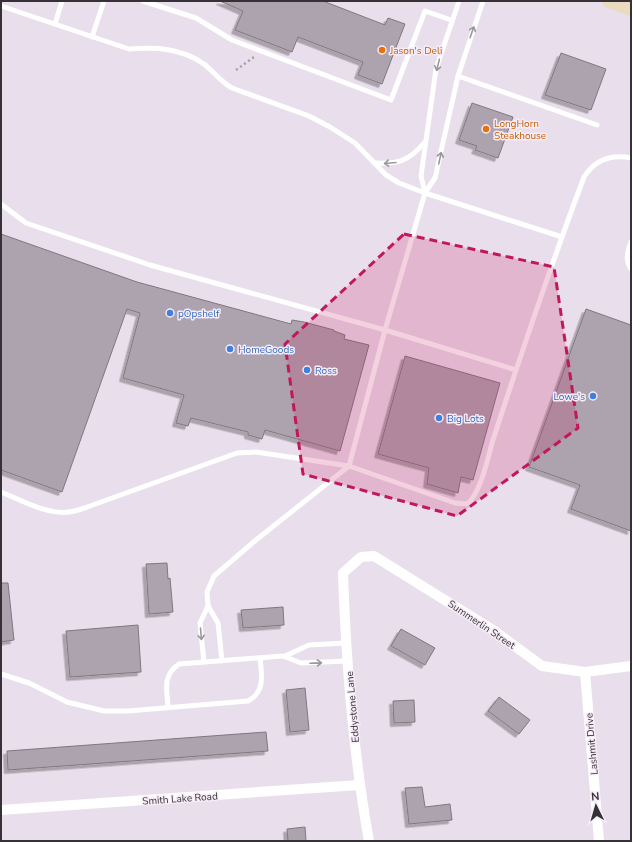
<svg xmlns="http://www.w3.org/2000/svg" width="632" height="842" font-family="'Nunito Sans',sans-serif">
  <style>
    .building { fill: #ada3ae; stroke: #807782; filter: url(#shadow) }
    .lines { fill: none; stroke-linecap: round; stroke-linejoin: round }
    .path { stroke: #a69da7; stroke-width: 2.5; stroke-dasharray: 2 3; stroke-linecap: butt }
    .service { stroke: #fff; stroke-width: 5 }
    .minor { stroke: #fff; stroke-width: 10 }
    .secondary { stroke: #eadabe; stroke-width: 14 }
    .oneway { stroke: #9a989a }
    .marked { fill: #c2185b; fill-opacity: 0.2; stroke: #c2185b; stroke-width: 3; stroke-dasharray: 8 5; stroke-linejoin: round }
    .food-dot { fill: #e8710a; stroke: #f6ecf8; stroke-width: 1.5 }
    .shop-dot { fill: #3f7fe0; stroke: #f6ecf8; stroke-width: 1.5 }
    .labels { text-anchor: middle; stroke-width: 3; stroke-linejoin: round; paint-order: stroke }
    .food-label { font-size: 10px; fill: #c56008; stroke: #f6ecf8; text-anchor: start }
    .shop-label { font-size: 10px; fill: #366cbe; stroke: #f6ecf8; text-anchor: start }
    .street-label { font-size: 10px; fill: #353136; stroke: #f6ecf8 }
  </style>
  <defs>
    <filter id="shadow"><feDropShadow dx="-3.5" dy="3.5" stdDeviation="0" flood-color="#0004"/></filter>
  </defs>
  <rect width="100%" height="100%" fill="#e9deeb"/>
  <g class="building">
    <polygon points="220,1 323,1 385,25 388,18 405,24 382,84 358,75 363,62 298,37 292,52 235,30 243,11"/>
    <polygon points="561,53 606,69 591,110 545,95"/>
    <polygon points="472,103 513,117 498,158 475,150 477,146 459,140"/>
    <polygon points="1,234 137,282 291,324 292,320 304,322 334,330 334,331 345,335 344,339 369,345 340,451 265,430 262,439 248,435 248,432 191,418 188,426 176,423 184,395 123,378 140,313 127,309 62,492 1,470"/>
    <polygon points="586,309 631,325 631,531 571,509 580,485 529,467"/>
    <polygon points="405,356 500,383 473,480 461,477 458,493 427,484 429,468 378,454"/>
    <polygon points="167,563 168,579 170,578 173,612 149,614 146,564"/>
    <polygon points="1,583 8,583 14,640 1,642"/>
    <polygon points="283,607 284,625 243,628 241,610"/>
    <polygon points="138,625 141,672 70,677 66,631"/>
    <polygon points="401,629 435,648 425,665 391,646"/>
    <polygon points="305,688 309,730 290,732 286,690"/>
    <polygon points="499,697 530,720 519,734 488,711"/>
    <polygon points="414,700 415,722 394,723 393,701"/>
    <polygon points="266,732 268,751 8,770 7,751"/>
    <polygon points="422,787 425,807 450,804 452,820 409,824 405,788"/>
    <polygon points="305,827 306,841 288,841 287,829"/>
  </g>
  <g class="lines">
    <polyline class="path" points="236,70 254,57"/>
    <g class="service">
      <polyline points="143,1 196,18 232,40 391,100 425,11 451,20"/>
      <path d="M 1,6 L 129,49 C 156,47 181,48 204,64 C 214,72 221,82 232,88 L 309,116 L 330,127 L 355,143 L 386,175 L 399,183 L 425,193 L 562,237"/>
      <polyline points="55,24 62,1"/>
      <polyline points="92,37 104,1"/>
      <polyline points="458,76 597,125"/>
      <path d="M 375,163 C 398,164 409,161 424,143"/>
      <polyline points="425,193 421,176 436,69 459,1"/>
      <polyline points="1,204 26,223 150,265 385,330 516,370"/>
      <path d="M 631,242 C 627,253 625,259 631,269"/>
      <path d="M 1,492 C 21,500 47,515 69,512 C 76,511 84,508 90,506 L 237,453 L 256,452 L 349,466 L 455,503 L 467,504 C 480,495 488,458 492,443 C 521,354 551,265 584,177 C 595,160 611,154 631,158"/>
      <polyline points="285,656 309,645 346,643"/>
      <polyline points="222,661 218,623 208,606 207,592 214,576 256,540 349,466 385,330 425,193 435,178 458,76 483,1"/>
      <polyline points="204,662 200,623 208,606"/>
      <path d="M 1,674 L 29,683 L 67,702 L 104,711 L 128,711 L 248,701 C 265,692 262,675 260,658"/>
      <path d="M 168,707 C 167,689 162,676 179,664 L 283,656 L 301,663 L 347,661"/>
    </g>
    <g class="minor">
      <polyline points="585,672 599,841"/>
      <polyline points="1,810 359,785"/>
      <path d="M 369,841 C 353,752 346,663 343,573 L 361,557 L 374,556 L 493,630 L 542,666 L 585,672 L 631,666"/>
    </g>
    <polyline class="secondary" points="609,1 631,9"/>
  </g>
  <defs><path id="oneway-shaft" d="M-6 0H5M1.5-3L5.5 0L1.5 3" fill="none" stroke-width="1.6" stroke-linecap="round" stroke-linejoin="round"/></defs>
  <g class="oneway">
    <use href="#oneway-shaft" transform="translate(472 32) rotate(-71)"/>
    <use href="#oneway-shaft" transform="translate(438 65) rotate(104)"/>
    <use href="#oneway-shaft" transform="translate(440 158) rotate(-78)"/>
    <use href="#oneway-shaft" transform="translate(390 163) rotate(175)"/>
    <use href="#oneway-shaft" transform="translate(201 634) rotate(85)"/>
    <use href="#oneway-shaft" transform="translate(316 663) rotate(-2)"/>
  </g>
  <path class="marked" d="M 404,234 L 554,267 L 578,428 L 457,516 L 303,474 L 285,344 Z"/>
  <g class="food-dot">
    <circle cx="382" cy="50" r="4"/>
    <circle cx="486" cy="129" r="4"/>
  </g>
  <g class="shop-dot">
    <circle cx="170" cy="313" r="4"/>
    <circle cx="230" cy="349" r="4"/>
    <circle cx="307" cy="370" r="4"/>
    <circle cx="593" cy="396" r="4"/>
    <circle cx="439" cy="418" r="4"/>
  </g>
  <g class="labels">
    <g class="food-label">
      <text x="390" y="54">Jason's Deli</text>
      <text x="494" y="127">LongHorn<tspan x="494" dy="12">Steakhouse</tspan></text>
    </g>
    <g class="shop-label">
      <text x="178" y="317">pOpshelf</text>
      <text x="238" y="353">HomeGoods</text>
      <text x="315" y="374">Ross</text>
      <text x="585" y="400" text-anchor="end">Lowe's</text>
      <text x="447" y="422">Big Lots</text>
    </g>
    <g class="street-label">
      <text transform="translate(482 624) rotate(34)" y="4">Summerlin Street</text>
      <text transform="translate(352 707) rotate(-95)" y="4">Eddystone Lane</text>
      <text transform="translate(591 744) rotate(-95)" y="4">Lashmit Drive</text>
      <text transform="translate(180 798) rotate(-4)" y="4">Smith Lake Road</text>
    </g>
  </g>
  <rect width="632" height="842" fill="none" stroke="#353136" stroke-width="4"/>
  <g transform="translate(596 806) rotate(355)" stroke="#f6ecf8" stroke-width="3" paint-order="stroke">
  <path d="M0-3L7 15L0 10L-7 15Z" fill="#353136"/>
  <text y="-6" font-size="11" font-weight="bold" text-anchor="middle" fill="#353136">N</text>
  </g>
</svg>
